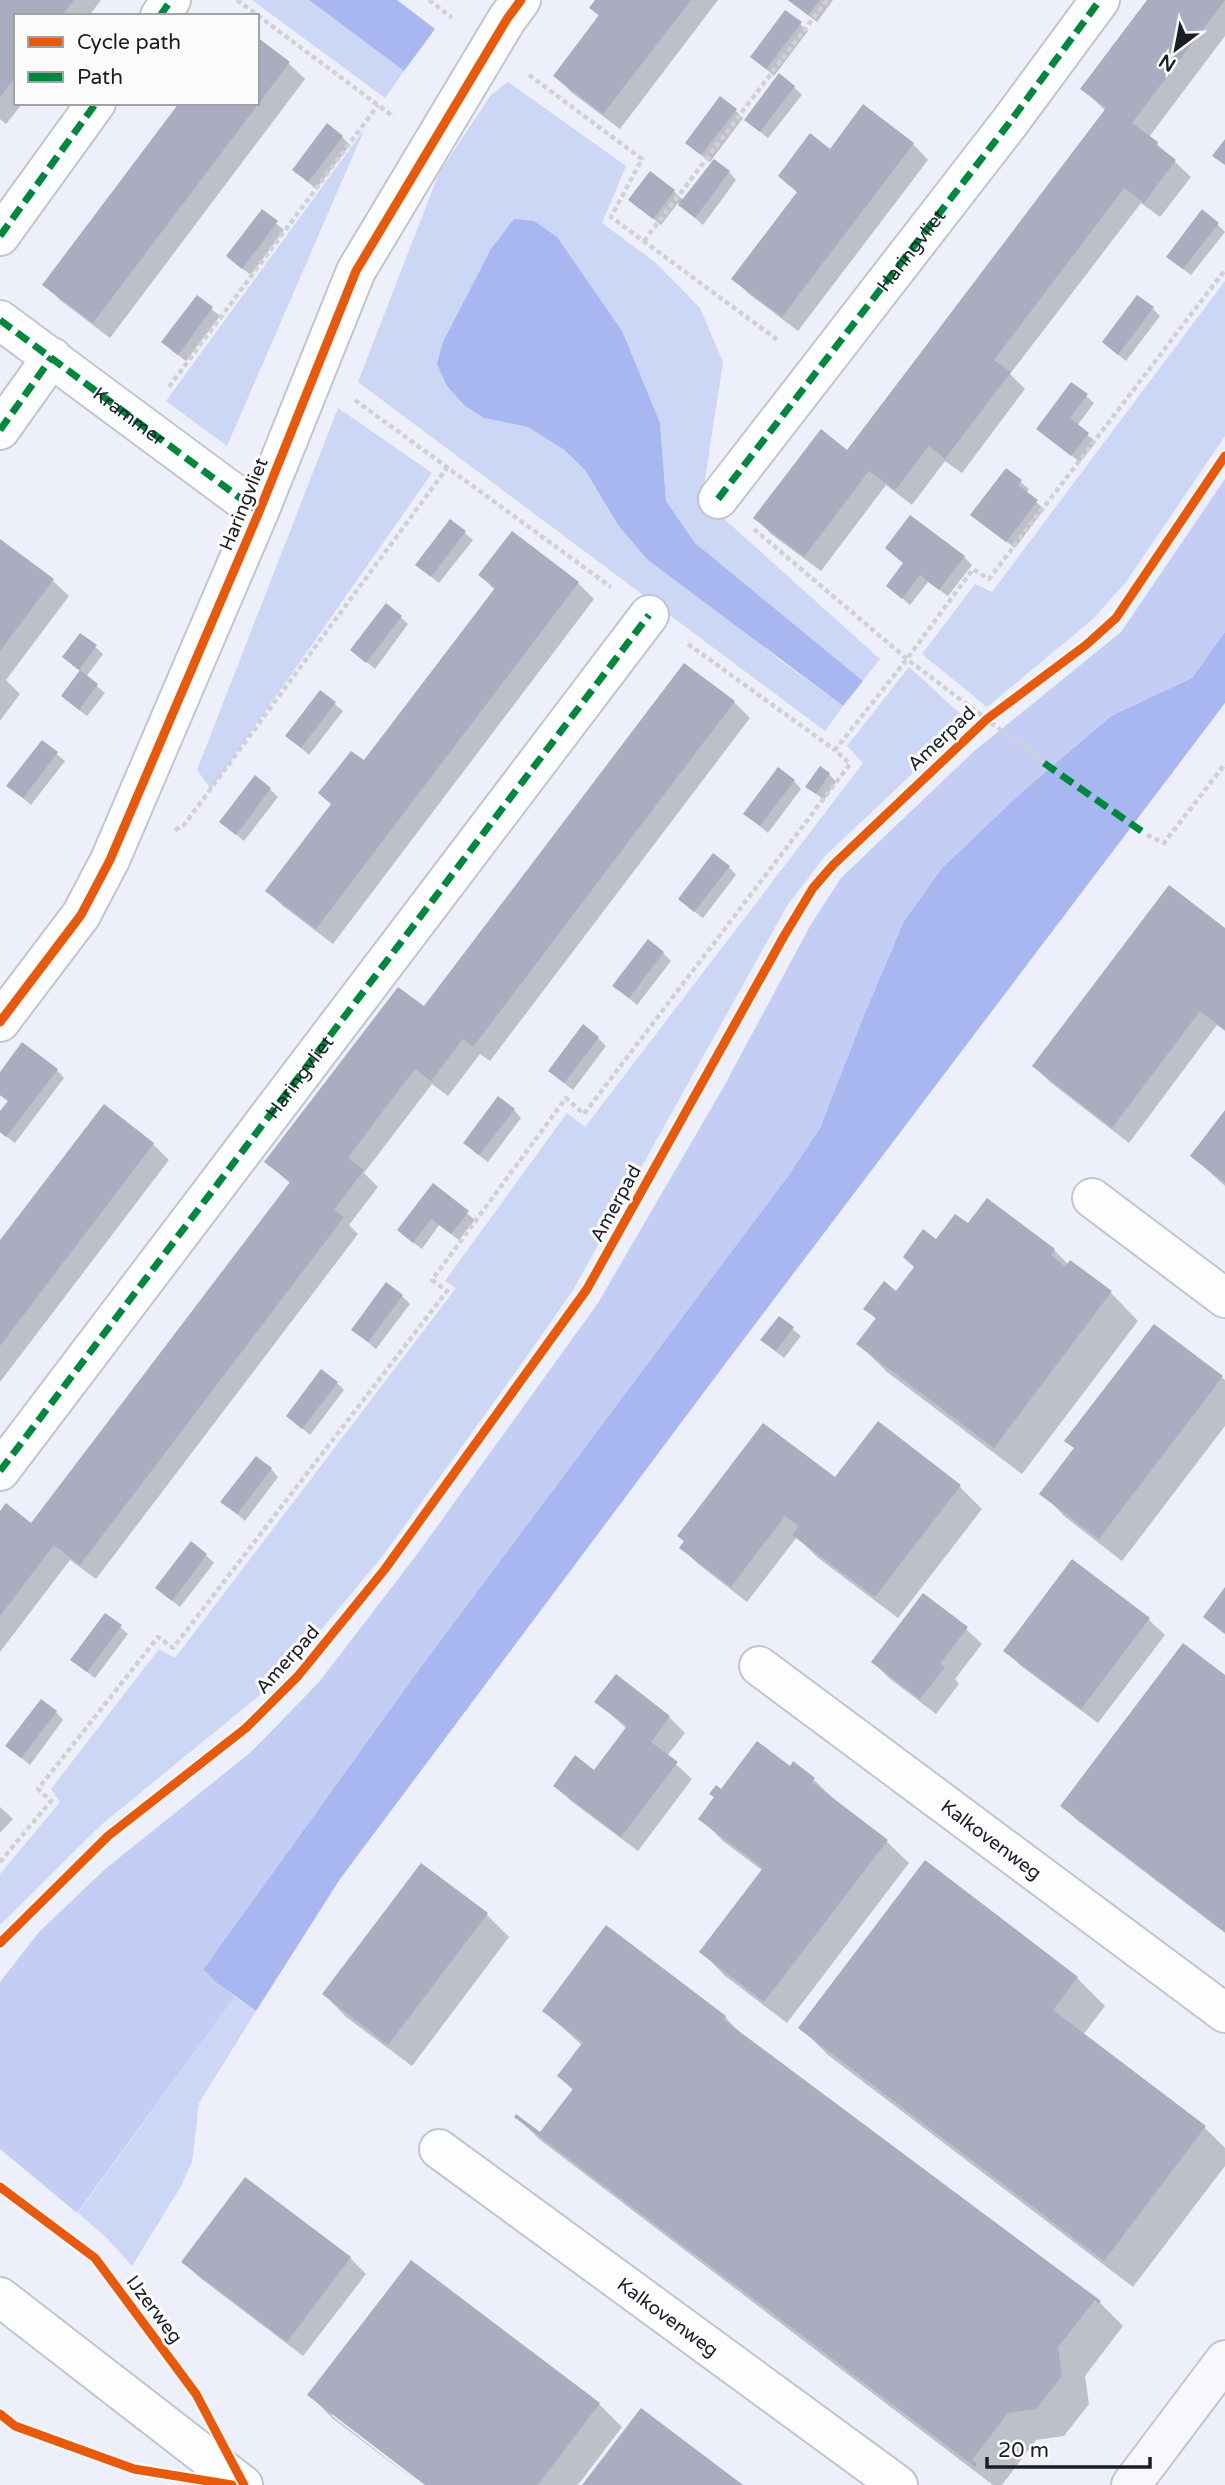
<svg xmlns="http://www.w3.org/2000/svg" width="1225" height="2485" font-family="'Varela Round',sans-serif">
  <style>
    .green { fill: #ccd6f5 }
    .forest { fill: #c4cef5 }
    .water { fill: #a8b7f0 }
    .shadow { fill: #0003 }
    .building { fill: #a9adbf }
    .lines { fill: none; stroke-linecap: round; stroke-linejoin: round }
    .street-casing { stroke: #c2c5cd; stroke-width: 42 }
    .secondary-casing { stroke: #c2c5cd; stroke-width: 42 }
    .path { stroke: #d1d1d5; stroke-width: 4.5; stroke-dasharray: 5 3.5; stroke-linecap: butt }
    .street { stroke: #fcfdfe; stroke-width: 38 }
    .secondary { stroke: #f6f8fb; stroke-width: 38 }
    .quiet { stroke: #00873e; stroke-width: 7; stroke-dasharray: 14 7; stroke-linecap: butt }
    .cycleway-casing { stroke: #fbfbfb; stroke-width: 13 }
    .cycleway { stroke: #e8590c; stroke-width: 9 }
    .labels { text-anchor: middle; stroke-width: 6; stroke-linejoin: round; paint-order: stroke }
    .street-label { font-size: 19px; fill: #1b1d25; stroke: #fbfbfb }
  </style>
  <rect width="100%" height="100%" fill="#edf0fa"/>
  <g class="green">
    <polygon points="252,0 309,0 404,71 385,98"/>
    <polygon points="508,82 626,166 602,223 655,262 700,308 723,362 702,499 880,659 863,681 695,543 666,501 660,423 484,418 528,427 563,449 585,470 618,525 778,659 843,706 825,731 358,382 439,173 491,95"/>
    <polygon points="365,128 227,446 166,401"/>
    <polygon points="1225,281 1225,436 1126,582 1094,618 987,707 922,654 975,584 992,592"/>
    <polygon points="338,408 432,473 211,789 197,770"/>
    <polygon points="909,667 968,721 825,856 788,904 573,1290 520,1366 384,1554 282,1677 101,1825 0,1925 0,1874 60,1802 51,1789 159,1649 175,1658 456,1288 445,1281 567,1113 585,1127 863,763 847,746"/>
    <polygon points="235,1997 256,2011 199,2103 192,2162 181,2186 132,2266 106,2237 78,2213"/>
  </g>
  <polygon class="forest" points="1225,479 1225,632 1192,678 1111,716 1022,792 942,868 904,921 862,1020 820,1128 786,1179 203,1971 235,1997 77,2213 0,2149 0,1982 39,1932 104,1870 251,1752 319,1682 415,1557 598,1303 723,1088 810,926 841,878 973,752 1121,632"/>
  <g class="water">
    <polygon points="309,0 397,0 435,29 404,71"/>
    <polygon points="514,219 534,221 557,237 622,331 660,423 666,501 695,543 863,681 843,706 648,560 618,525 585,470 563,449 528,427 484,418 464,405 447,386 437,364 443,342 491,249"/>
    <polygon points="1225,632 1225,703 725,1364 340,1879 256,2011 217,1983 203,1970 424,1663 786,1179 820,1128 862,1020 904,921 942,868 1022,792 1111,716 1192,678"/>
  </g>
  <g class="shadow">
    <polygon points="0,0 101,0 89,16 16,16 16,103 23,103 6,124 0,119"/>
    <polygon points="597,0 718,0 620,129 571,92 555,76 600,17 591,8"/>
    <polygon points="788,0 833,0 817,22"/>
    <polygon points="1149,0 1225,0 1225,36 1149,137 1191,177 1160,217 1141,203 1010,374 1025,389 962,473 945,461 912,505 886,485 821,571 771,534 756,518 847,452 1106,111 1082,89"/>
    <polygon points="786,12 808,31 774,76 752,57"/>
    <polygon points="257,40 289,64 305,79 110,338 60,300 44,284 257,103"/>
    <polygon points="794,87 802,95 768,138 754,127"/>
    <polygon points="735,110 743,118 710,162 695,150"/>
    <polygon points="342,137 350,145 316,189 294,170"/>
    <polygon points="913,144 928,160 798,331 749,294 733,278 798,193 780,176 830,151"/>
    <polygon points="729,172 736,180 703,225 678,203 661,225 630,200 674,191 684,201"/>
    <polygon points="262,212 284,230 251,275 236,264"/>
    <polygon points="1217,224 1225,232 1191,275 1176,264"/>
    <polygon points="197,297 220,316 186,361 171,350"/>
    <polygon points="1153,309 1160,316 1126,361 1112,350"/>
    <polygon points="1086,396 1094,403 1077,426 1096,442 1080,462 1046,436"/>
    <polygon points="1006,470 1029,489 1026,493 1044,509 1015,548 980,522"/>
    <polygon points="451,521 473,540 439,583 417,565"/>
    <polygon points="512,534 578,583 594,599 333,944 283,906 267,891 495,590 480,575"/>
    <polygon points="0,541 53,581 69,596 6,680 20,694 0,721"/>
    <polygon points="964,557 972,565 948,596 928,582 910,605 888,586"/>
    <polygon points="400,617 408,624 375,669 352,650"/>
    <polygon points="95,647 103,654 86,677 105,693 87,716 70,703 82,672 72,665"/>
    <polygon points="685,665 734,702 750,718 490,1061 480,1054 448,1096 432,1084 364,1173 378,1187 349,1225 358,1234 96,1579 70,1560 0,1652 0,1513 32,1525 291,1184 266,1162 424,1008"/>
    <polygon points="320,692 343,711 309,755 287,736"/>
    <polygon points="42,742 65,761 31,805 8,786"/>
    <polygon points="829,774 836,782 824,800 807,787"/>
    <polygon points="794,781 801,789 768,833 745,814"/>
    <polygon points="270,789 278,797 244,841 221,822"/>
    <polygon points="729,867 736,875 703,918 688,907"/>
    <polygon points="1225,930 1225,1031 1217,1025 1129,1143 1050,1082 1034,1066"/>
    <polygon points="663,953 671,961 637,1005 614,986"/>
    <polygon points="598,1038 606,1046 573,1090 558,1078"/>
    <polygon points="57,1070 64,1078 15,1143 0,1132 0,1114 9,1102 0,1095 0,1075"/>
    <polygon points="104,1106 153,1144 169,1160 0,1382 0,1243"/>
    <polygon points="514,1110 521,1118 488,1162 473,1151"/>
    <polygon points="1225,1113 1225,1186 1192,1156"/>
    <polygon points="433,1185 475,1220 459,1240 439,1225 422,1249 407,1238"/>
    <polygon points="968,1225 1054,1250 1069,1265 1111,1293 1138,1321 1022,1474 887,1372 859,1344 877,1320 866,1308 897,1293 936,1242"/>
    <polygon points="402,1296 410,1304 376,1349 353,1330"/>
    <polygon points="779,1318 801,1336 784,1358 770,1347"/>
    <polygon points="1154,1327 1225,1380 1225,1426 1122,1561 1064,1516 1042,1493 1076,1449"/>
    <polygon points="337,1383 344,1390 310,1435 288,1416"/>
    <polygon points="271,1469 278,1477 245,1521 223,1502"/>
    <polygon points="836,1480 959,1486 982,1509 898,1618 817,1557 797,1537 747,1602 697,1563 681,1547"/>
    <polygon points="206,1555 214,1563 180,1607 157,1588"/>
    <polygon points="1073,1561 1149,1620 1165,1635 1098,1723 1021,1666 1005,1650"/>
    <polygon points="120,1627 128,1634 95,1678 80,1667"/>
    <polygon points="966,1629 982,1644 955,1679 959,1684 936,1714 889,1678 873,1662"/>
    <polygon points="1225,1677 1225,1933 1078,1821 1062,1806"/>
    <polygon points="597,1702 669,1717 685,1733 667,1756 692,1779 638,1851 571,1801 555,1785 595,1772 627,1729"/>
    <polygon points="56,1712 63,1720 30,1765 7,1746"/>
    <polygon points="794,1764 814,1780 837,1802 886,1841 909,1863 787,2023 724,1975 702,1952 763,1871 723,1841 700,1818 721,1791 791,1768"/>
    <polygon points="0,1807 13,1819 0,1833"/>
    <polygon points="422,1865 487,1915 509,1937 412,2066 346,2017 324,1994"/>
    <polygon points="1077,1978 1105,2006 1083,2035 1205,2128 1225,2148 1225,2166 1133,2287 828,2055 800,2027"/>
    <polygon points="544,2011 725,2017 746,2039 1095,2298 1123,2326 1085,2376 1089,2404 1064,2436 1036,2440 1002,2485 993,2485 539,2139 516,2116 541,2135 574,2091 559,2076 583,2046"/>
    <polygon points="350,2258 366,2274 303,2356 199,2277 183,2262"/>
    <polygon points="310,2395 599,2404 622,2427 578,2485 428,2485 332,2412 332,2416 421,2485 332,2418"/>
  </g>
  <g class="building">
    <polygon points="0,0 74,0 62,16 16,16 16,76 0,97"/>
    <polygon points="595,0 691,0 603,114 553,76 599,15 589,8"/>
    <polygon points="788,0 820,0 808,15"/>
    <polygon points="1147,0 1225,0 1132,123 1158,142 1157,145 1176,160 1144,203 1124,188 994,360 1011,372 945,459 929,446 895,490 869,471 804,557 753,518 821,429 847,450 1106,108 1080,89"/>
    <polygon points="785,10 802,22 766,69 750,57"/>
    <polygon points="257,37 290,62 93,323 42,285 179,103 257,103"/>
    <polygon points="779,73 795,86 760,132 744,120"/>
    <polygon points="720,96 737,109 701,155 685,143"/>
    <polygon points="863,104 914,143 782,317 731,279 797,192 778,176 810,133 830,149"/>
    <polygon points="327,123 343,136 308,182 292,170"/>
    <polygon points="1225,139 1225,165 1212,156"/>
    <polygon points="714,159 730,171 695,218 678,205"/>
    <polygon points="650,171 675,190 653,219 628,200"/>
    <polygon points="262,209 278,221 242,269 226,256"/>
    <polygon points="1202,209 1219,223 1183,269 1166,257"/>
    <polygon points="197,295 213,307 178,355 161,342"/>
    <polygon points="1137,295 1154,307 1118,355 1102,342"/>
    <polygon points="1071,382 1088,394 1070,418 1089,433 1071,456 1036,429"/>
    <polygon points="1006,468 1022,480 1018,485 1038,500 1006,542 970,515"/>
    <polygon points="910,515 965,556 939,590 920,575 902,599 886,586 903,563 885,548"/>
    <polygon points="450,519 466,531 431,577 415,565"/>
    <polygon points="512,531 579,582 316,929 265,891 331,804 318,793 351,751 364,760 495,588 478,575"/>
    <polygon points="0,539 54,579 0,651"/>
    <polygon points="386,603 402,616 366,663 350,650"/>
    <polygon points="80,633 97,645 79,670 62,657"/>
    <polygon points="684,663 735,701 473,1047 463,1039 431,1081 415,1069 382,1112 348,1158 364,1170 334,1210 344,1217 80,1565 54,1545 0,1616 0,1511 6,1503 31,1523 290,1182 264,1162 398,987 424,1006"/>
    <polygon points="80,670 98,684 79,710 61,696"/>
    <polygon points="320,690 336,702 301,748 285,736"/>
    <polygon points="42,740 58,752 23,798 6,786"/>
    <polygon points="820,766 830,773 816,794 805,787"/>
    <polygon points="778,767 795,780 760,826 743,814"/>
    <polygon points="255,775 271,788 236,835 219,822"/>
    <polygon points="713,853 730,866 694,912 678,899"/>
    <polygon points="1169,885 1225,928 1225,1030 1200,1011 1112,1128 1032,1066"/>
    <polygon points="648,939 664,952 629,998 612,986"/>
    <polygon points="583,1024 599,1037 564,1083 548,1071"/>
    <polygon points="22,1042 58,1069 6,1137 0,1132 0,1111 8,1101 0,1095 0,1072"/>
    <polygon points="498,1096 515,1109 479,1155 463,1143"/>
    <polygon points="104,1104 154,1143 0,1346 0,1240"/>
    <polygon points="1225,1110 1225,1183 1190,1156"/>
    <polygon points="433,1183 469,1211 451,1234 431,1219 413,1243 397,1230"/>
    <polygon points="987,1198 1055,1249 1051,1255 1065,1267 1070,1260 1112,1291 994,1448 856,1344 876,1318 863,1309 884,1281 896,1291 914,1267 903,1257 923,1229 936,1239 955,1214 968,1223"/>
    <polygon points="386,1282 403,1295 368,1342 351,1330"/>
    <polygon points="779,1316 794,1327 776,1351 760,1340"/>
    <polygon points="1154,1324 1223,1376 1099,1539 1039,1494 1074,1448 1064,1441"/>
    <polygon points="321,1369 338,1382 302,1429 286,1416"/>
    <polygon points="878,1421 961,1485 875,1597 792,1535 799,1526 785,1516 731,1587 679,1548 684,1541 677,1536 763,1423 835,1477"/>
    <polygon points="256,1456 272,1468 237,1514 220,1502"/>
    <polygon points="191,1541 207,1554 172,1601 155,1588"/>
    <polygon points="1072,1559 1150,1618 1081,1709 1003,1651"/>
    <polygon points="1225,1587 1225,1634 1203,1617"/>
    <polygon points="923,1593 968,1627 940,1664 945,1667 920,1699 871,1662"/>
    <polygon points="105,1613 122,1625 87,1672 70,1660"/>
    <polygon points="1183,1643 1225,1675 1225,1932 1060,1806"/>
    <polygon points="616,1674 670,1716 651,1742 678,1762 621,1837 553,1786 575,1755 594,1770 627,1726 594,1702"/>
    <polygon points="41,1699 57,1711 21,1758 5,1746"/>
    <polygon points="757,1741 790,1766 793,1761 815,1778 812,1782 888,1840 764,2002 699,1952 763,1868 698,1819 714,1797 709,1794 716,1785 721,1789"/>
    <polygon points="925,1860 1078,1977 1053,2010 1206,2126 1104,2261 798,2028"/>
    <polygon points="421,1863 488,1913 388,2045 322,1994"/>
    <polygon points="606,1925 726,2016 724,2020 1101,2301 1099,2304 1095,2300 1058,2347 1062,2376 1036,2409 1008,2413 972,2460 977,2464 975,2467 514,2117 516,2114 540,2132 573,2089 557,2076 583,2042 542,2011"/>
    <polygon points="245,2177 351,2257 287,2342 181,2262"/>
    <polygon points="411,2260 600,2403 538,2485 425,2485 307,2395"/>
    <polygon points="641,2408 743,2485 582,2485"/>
  </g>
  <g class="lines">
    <g class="street-casing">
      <g id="street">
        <polyline points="160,16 171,0"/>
        <polyline points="0,236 96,103"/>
        <path id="s1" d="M 0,320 L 259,512"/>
        <polyline points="0,430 52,357"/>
        <polyline points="718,499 1010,122 1100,0"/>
        <polyline points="0,1022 81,915 110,860 259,512 356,271 507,19 521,0"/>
        <polyline points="1092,1198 1225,1298"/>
        <polyline points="0,1471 649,615"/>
        <path id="s2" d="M 759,1666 L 1225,2013"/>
        <path id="s3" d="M 439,2149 L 898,2485"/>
        <polyline points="0,2297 243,2485"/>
      </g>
    </g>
    <g class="secondary-casing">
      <polyline id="secondary" points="1131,2485 1225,2360"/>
    </g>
    <g class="path">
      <polyline points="237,0 394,117"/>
      <polyline points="429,0 452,18"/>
      <polyline points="529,75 642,159 611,217 779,341"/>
      <polyline points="644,241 827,0"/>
      <polyline points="169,387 378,105"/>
      <polyline points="355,400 611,587"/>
      <polyline points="754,529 907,659 1044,763"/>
      <polyline points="688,644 835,750"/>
      <polyline points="175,830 184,825 447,468"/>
      <polyline points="1147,835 1164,843 1225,764"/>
      <polyline points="0,1862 51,1801 38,1789 158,1637 173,1648 447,1291 432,1280 566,1098 584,1114 850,764 835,750 907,659 973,569 989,579 1225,270"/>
    </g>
    <use href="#street" class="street"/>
    <use href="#secondary" class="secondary"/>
    <g class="quiet">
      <polyline points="160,16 171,0"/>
      <polyline points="0,236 96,103"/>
      <polyline points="0,320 259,512"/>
      <polyline points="0,430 52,357"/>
      <path id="s4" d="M 718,499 L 1010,122 L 1100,0"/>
      <polyline points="1044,763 1147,835"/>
      <path id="s5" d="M 0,1471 L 649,615"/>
    </g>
    <g class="cycleway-casing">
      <g id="cycleway">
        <polyline points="0,1022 81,915 110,860 259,512 356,271 507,19 521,0"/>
        <polyline points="0,1943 108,1836 246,1728 298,1676 385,1569 587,1289 784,936 813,888 833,865 987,719 1086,645 1116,618 1225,456"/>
        <polyline points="0,2187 95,2258 196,2394 244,2485"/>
        <polyline points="0,2414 15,2426 134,2469 232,2485"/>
      </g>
    </g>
    <use href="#cycleway" class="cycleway"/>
  </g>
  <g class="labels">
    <g class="street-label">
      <text dy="7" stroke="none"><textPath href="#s4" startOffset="315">Haringvliet</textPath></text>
      <text dy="7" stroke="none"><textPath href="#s1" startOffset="161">Krammer</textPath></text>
      <text transform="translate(243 504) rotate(-68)" y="7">Haringvliet</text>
      <text transform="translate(941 738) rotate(-43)" y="7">Amerpad</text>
      <text dy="7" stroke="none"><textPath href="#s5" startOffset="495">Haringvliet</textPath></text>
      <text transform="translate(615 1203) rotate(-61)" y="7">Amerpad</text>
      <text transform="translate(287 1659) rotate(-48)" y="7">Amerpad</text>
      <text dy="7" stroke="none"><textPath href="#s2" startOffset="290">Kalkovenweg</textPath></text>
      <text transform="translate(155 2309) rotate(53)" y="7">IJzerweg</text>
      <text dy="7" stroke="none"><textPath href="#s3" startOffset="284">Kalkovenweg</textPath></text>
    </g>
  </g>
  <rect x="14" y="14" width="245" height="91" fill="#fbfbfb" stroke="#a1a2a5" stroke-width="2"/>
  <rect x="28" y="37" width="35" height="10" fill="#e8590c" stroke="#a1a2a5" stroke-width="2"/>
  <text x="77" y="49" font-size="21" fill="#1b1d25">Cycle path</text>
  <rect x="28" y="72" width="35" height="10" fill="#00873e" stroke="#a1a2a5" stroke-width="2"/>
  <text x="77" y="84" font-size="21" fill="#1b1d25">Path</text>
  <g transform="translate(1176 49) rotate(212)" stroke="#fbfbfb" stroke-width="5" paint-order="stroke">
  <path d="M0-5L12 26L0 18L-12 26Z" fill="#1b1d25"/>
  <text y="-10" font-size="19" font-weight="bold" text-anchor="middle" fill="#1b1d25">N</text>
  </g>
  <path d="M987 2457v10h163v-10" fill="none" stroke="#1b1d25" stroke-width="3.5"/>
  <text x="998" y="2457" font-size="21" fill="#1b1d25" stroke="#fbfbfb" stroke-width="5" paint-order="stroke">20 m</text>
</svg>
